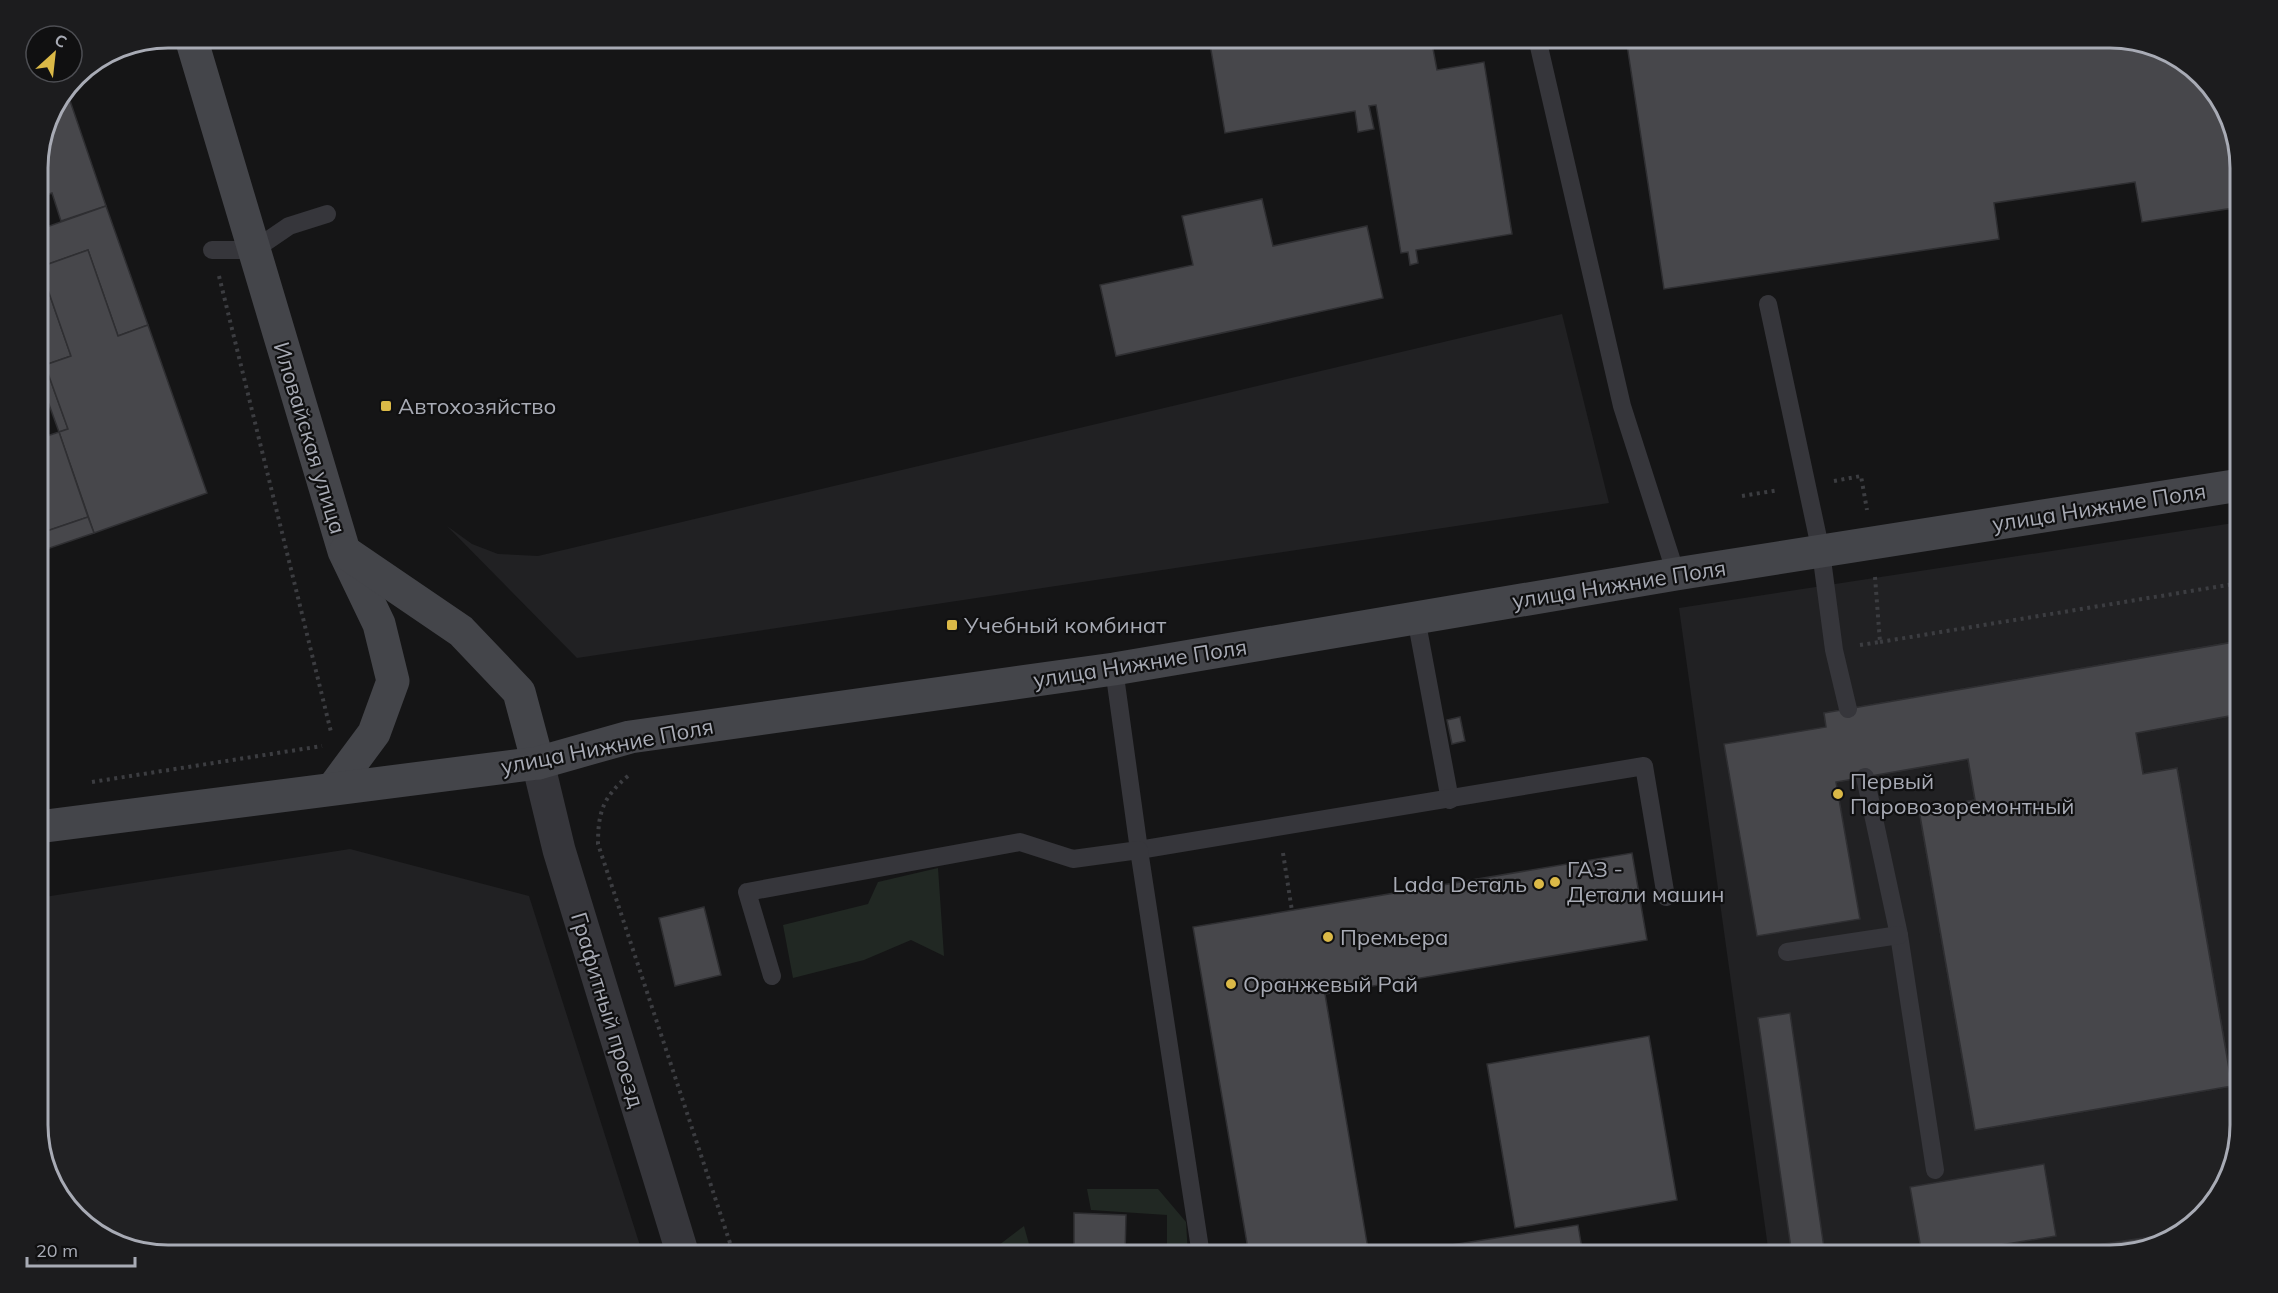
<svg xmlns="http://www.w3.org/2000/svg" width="2278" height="1293" font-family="Mulish,sans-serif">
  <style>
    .built { fill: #212123 }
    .green { fill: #212823 }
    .building { fill: #47474b; stroke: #2f2f32; stroke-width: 1.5 }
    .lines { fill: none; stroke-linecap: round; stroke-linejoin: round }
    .path { stroke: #3c3d41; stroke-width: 4; stroke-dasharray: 3 4.5; stroke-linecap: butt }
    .service { stroke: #36363b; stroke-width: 18 }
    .tertiary { stroke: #36363b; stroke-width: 33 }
    .secondary { stroke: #44454a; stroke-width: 33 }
    .poi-dot { fill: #dbb947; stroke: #101011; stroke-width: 2 }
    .labels { text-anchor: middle; stroke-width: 4.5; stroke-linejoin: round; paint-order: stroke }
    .poi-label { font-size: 22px; fill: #a8abb5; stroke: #101011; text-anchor: start }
    .street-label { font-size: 22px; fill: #a8abb5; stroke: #101011 }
    .rim { fill: none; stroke: #a8abb5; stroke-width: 3 }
  </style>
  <rect width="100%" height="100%" fill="#151516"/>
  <g class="built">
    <polygon points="1562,314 1609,503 577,658 447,526 472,544 498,554 538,556"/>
    <polygon points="2240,522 2240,1126 2223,1190 2176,1238 2111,1255 1769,1255 1679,608"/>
    <polygon points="350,849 529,896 643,1255 168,1255 103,1238 59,1197 38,1133 38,898"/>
  </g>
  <g class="green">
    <polygon points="938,868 944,956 911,940 864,960 793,978 783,925 868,904 878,882"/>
    <polygon points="1087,1189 1158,1189 1186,1222 1188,1255 1167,1255 1167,1215 1091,1210"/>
    <polygon points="1024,1226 1032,1255 986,1255"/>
  </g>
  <g class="building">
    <polygon points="1209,38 1431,38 1437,70 1484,62 1512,234 1416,250 1418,263 1410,265 1408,252 1401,253 1376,105 1369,106 1374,129 1358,132 1355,111 1225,133"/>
    <polygon points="1626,38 2110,38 2175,55 2219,96 2240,160 2240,207 2142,222 2135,182 1994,203 1999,239 1664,289"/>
    <polygon points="66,89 106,206 61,221 52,193 38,198 38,160 48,118"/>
    <polygon points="1262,199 1273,246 1367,226 1383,298 1116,356 1100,285 1193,265 1182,216"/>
    <polygon points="106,206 148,325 118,336 88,250 40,267 71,356 45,365 68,429 59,432 38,374 38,230"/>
    <polygon points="88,250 118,336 148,325 207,493 94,533 59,432 68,429 45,365 71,356 40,267"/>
    <polygon points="59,432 88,517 38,534 38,439"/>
    <polygon points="88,517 94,533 38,552 38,534"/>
    <polygon points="2240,641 2240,714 2136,733 2143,774 2177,768 2232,1086 1975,1130 1919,810 1975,800 1968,759 1836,782 1824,713"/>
    <polygon points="2240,641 2240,714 2136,733 2143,774 2177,768 2232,1086 1975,1130 1919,810 1975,800 1968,759 1836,782 1860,919 1757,936 1724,744 1826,727 1824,713"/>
    <polygon points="1460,717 1465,741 1452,744 1447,720"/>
    <polygon points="1632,853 1647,940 1325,994 1369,1255 1249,1255 1193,927"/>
    <polygon points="704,907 721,975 675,986 659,918"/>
    <polygon points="1790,1013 1825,1255 1792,1255 1758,1018"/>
    <polygon points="1649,1036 1677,1200 1515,1228 1487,1064"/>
    <polygon points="2044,1164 2056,1236 1939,1255 1922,1255 1910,1187"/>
    <polygon points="1074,1213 1126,1215 1125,1255 1074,1255"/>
    <polygon points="1578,1225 1583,1255 1387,1255"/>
    <polygon points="2182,1232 2176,1238 2111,1255 2030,1255"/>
  </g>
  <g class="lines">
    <g class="path">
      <polyline points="219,276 331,732"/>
      <polyline points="1834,481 1861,476 1867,510"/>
      <polyline points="1742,496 1779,490"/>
      <polyline points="1880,642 2240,583"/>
      <polyline points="1860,645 1880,642 1875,577"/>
      <path d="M 628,776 C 603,797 598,812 598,844 L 734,1255"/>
      <polyline points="92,782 322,746"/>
      <polyline points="1283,853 1292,911"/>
    </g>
    <g class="service">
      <polyline points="1537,38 1622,406 1676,574"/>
      <polyline points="212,250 254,250 289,226 327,214"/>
      <polyline points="1768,304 1821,552 1834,650 1848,709"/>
      <polyline points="1416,618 1450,800"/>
      <polyline points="1114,669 1139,850 1644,766 1666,897"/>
      <polyline points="1865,777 1899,935 1935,1170"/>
      <polyline points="1787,952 1899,935"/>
      <polyline points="772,976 747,892 1020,842 1073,859 1139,850 1201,1255"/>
    </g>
    <polyline class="tertiary" points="538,763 559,850 683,1255"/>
    <g class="secondary">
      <polyline points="191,38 344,551 379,624 393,681 374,733 334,787"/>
      <polyline points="345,552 461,631 519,692 538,763"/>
      <polyline points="38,827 538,763 630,737 1114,669 1676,574 2240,485"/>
    </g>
  </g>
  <g class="poi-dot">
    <rect x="380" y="400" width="12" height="12" rx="3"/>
    <rect x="946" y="619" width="12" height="12" rx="3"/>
    <circle cx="1838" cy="794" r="6"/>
    <circle cx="1555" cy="882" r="6"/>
    <circle cx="1539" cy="884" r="6"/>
    <circle cx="1328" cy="937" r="6"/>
    <circle cx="1231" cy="984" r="6"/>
  </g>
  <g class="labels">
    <g class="poi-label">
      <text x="398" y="414">Автохозяйство</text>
      <text x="964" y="633">Учебный комбинат</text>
      <text x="1850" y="789">Первый<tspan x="1850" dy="25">Паровозоремонтный</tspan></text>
      <text x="1567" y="877">ГАЗ -<tspan x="1567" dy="25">Детали машин</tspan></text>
      <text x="1527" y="892" text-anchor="end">Lada Dеталь</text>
      <text x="1340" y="945">Премьера</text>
      <text x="1243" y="992">Оранжевый Рай</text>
    </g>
    <g class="street-label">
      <text transform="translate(310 438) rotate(73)" y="8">Иловайская улица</text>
      <text transform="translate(2099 507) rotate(-9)" y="8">улица Нижние Поля</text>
      <text transform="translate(1619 584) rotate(-9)" y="8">улица Нижние Поля</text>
      <text transform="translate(1140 663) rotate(-9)" y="8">улица Нижние Поля</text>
      <text transform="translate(607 746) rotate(-11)" y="8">улица Нижние Поля</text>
      <text transform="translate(608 1010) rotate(73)" y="8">Графитный проезд</text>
    </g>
  </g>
  <path d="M0 0H2278V1293H0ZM168 48H2110A120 120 0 0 1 2230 168V1125A120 120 0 0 1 2110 1245H168A120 120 0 0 1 48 1125V168A120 120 0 0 1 168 48Z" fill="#1c1c1e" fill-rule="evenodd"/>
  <path class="rim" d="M168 48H2110A120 120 0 0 1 2230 168V1125A120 120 0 0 1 2110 1245H168A120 120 0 0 1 48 1125V168A120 120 0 0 1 168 48Z"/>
  <g transform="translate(54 54) rotate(27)"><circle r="28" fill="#101011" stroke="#4d4e53" stroke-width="1.5"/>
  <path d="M0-4.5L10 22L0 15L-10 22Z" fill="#dbb947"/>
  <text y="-9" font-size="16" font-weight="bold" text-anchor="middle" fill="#a8abb5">С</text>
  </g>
  <path d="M27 1257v9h108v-9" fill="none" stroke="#a8abb5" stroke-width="3"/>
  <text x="36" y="1257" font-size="18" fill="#a8abb5" stroke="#101011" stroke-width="4.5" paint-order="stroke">20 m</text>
</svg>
